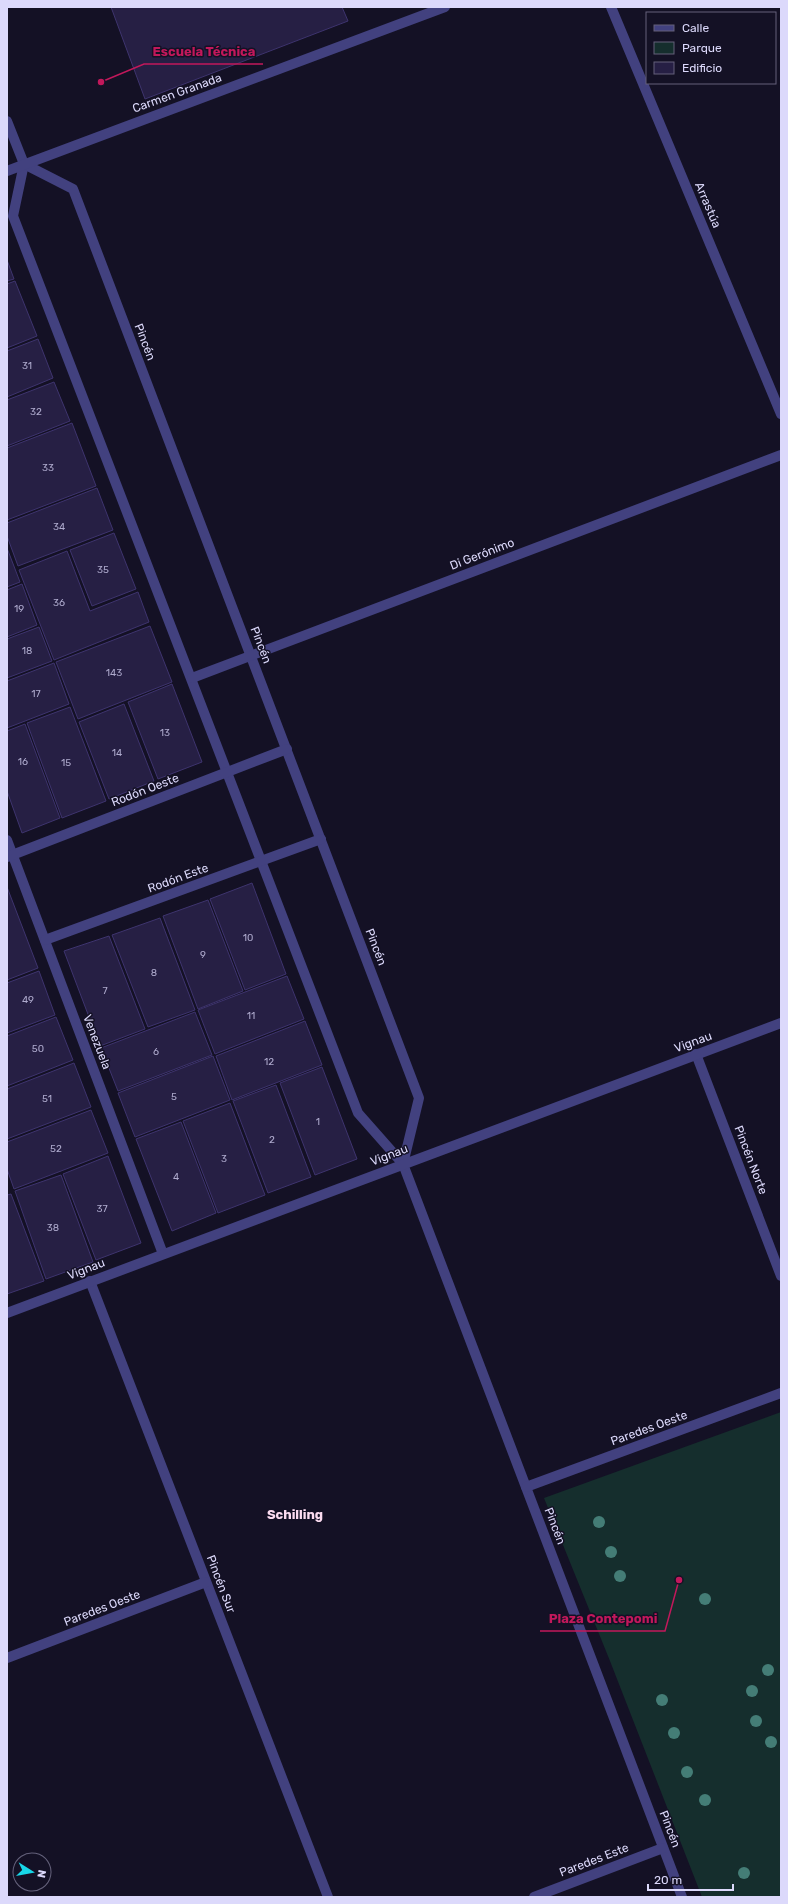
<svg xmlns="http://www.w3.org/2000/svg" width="788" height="1904" font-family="Rubik,sans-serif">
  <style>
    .green { fill: #152e2d }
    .building { fill: #261f44; stroke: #3e346e }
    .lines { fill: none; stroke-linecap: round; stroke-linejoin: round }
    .minor { stroke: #42417f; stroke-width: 10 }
    .tree { fill: #447d76 }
    .labels { text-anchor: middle; stroke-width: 3; stroke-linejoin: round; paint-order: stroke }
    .number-label { font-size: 10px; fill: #aeaacd }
    .street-label { font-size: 12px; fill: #dcd9fb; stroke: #141125 }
    .neighbourhood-label { font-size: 13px; font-weight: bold; fill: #fbdbf0; stroke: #141125 }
    .leader { fill: none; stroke: #c2185b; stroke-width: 1.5 }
    .callout-dot { fill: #c2185b; stroke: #141125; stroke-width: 1.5 }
    .callout-label { font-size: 13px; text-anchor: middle; font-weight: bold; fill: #c2185b; stroke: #141125; stroke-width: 3; stroke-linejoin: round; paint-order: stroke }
  </style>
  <rect width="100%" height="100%" fill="#141125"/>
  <polygon class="green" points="781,1412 781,1897 702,1897 610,1661 544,1498"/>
  <g class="building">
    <polygon points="111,7 342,7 348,21 145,99"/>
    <polygon points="7,260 14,279 7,281"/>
    <polygon points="15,281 37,336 7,348 7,284"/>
    <polygon points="38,339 53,378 7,397 7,351"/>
    <polygon points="54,382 70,421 7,446 7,400"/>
    <polygon points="72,423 96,486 7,520 7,448"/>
    <polygon points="97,488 113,530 18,566 7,536 7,523"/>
    <polygon points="114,533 136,589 92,606 70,550"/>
    <polygon points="7,548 20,582 7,587"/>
    <polygon points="67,551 90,611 138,592 149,622 54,660 19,570"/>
    <polygon points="22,584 37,625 7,637 7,590"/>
    <polygon points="150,626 172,682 78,719 56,662"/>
    <polygon points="39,627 52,661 7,678 7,639"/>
    <polygon points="54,663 69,704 7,728 7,681"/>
    <polygon points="172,684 202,762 158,779 128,702"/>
    <polygon points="124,704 154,781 109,799 79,722"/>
    <polygon points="70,707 106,801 62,818 27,723"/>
    <polygon points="25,724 60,818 22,833 7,791 7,731"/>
    <polygon points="252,883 286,974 245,990 210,899"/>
    <polygon points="7,887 38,968 7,980"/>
    <polygon points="208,900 243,991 198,1009 163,916"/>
    <polygon points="160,918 195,1010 148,1027 112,935"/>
    <polygon points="109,936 145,1029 100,1046 64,951"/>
    <polygon points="39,971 55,1015 7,1033 7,983"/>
    <polygon points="287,976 304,1019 215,1054 198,1010"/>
    <polygon points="195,1012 212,1055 118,1091 101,1048"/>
    <polygon points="56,1017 73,1060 7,1086 7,1036"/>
    <polygon points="305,1021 322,1065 232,1100 216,1056"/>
    <polygon points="213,1056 230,1100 135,1137 118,1093"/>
    <polygon points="74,1063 91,1107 7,1139 7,1089"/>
    <polygon points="322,1067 357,1159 315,1175 280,1083"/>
    <polygon points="276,1085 311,1177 268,1193 233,1101"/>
    <polygon points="230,1103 265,1195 218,1213 183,1121"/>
    <polygon points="91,1110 108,1153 14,1189 7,1169 7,1142"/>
    <polygon points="181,1122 216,1213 172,1231 136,1139"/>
    <polygon points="108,1156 141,1243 96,1260 63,1174"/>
    <polygon points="61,1175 93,1262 46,1279 15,1191"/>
    <polygon points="11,1194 44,1281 7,1294 7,1195"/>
  </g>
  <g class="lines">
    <g class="minor">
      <polyline points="611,7 781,414"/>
      <polyline points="7,121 24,164 13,216 358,1113 403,1164 682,1897"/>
      <polyline points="24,164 73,189 419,1098 403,1164"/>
      <polyline points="7,171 445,7"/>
      <polyline points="192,678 781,455"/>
      <polyline points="7,840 163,1254"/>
      <polyline points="7,857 287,749"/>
      <polyline points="45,940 321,839"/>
      <polyline points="696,1054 781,1276"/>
      <polyline points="90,1281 328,1897"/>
      <polyline points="7,1313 781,1023"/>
      <polyline points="526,1487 781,1393"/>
      <polyline points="7,1658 206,1582"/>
      <polyline points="534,1897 663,1848"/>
    </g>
  </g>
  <g class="tree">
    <circle cx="599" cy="1522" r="6"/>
    <circle cx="611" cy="1552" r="6"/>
    <circle cx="620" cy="1576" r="6"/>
    <circle cx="705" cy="1599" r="6"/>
    <circle cx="768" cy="1670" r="6"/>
    <circle cx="752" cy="1691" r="6"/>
    <circle cx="662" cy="1700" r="6"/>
    <circle cx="756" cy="1721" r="6"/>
    <circle cx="674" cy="1733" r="6"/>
    <circle cx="771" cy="1742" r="6"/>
    <circle cx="687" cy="1772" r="6"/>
    <circle cx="705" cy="1800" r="6"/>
    <circle cx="744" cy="1873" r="6"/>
  </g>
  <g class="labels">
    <g class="number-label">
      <text x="27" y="369">31</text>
      <text x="36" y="415">32</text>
      <text x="48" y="471">33</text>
      <text x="59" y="530">34</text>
      <text x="103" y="573">35</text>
      <text x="59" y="606">36</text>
      <text x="19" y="612">19</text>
      <text x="27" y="654">18</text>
      <text x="114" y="676">143</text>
      <text x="36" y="697">17</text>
      <text x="165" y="736">13</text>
      <text x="117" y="756">14</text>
      <text x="23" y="765">16</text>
      <text x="66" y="766">15</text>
      <text x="248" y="941">10</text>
      <text x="203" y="958">9</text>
      <text x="154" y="976">8</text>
      <text x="105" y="994">7</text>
      <text x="28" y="1003">49</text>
      <text x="251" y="1019">11</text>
      <text x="38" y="1052">50</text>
      <text x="156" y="1055">6</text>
      <text x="269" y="1065">12</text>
      <text x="174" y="1100">5</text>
      <text x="47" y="1102">51</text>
      <text x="318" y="1125">1</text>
      <text x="272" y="1143">2</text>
      <text x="56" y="1152">52</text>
      <text x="224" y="1162">3</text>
      <text x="176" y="1180">4</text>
      <text x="102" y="1212">37</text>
      <text x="53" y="1231">38</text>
    </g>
    <g class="street-label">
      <text transform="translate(177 93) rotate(-20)" y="4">Carmen Granada</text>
      <text transform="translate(708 205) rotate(67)" y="4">Arrastúa</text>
      <text transform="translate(145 342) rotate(69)" y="4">Pincén</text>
      <text transform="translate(482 554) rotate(-21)" y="4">Di Gerónimo</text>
      <text transform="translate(261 645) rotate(69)" y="4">Pincén</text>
      <text transform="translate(145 790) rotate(-21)" y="4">Rodón Oeste</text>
      <text transform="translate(178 878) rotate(-20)" y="4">Rodón Este</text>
      <text transform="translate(376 947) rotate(69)" y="4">Pincén</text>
      <text transform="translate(97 1042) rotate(69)" y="4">Venezuela</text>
      <text transform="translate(693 1042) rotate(-20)" y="4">Vignau</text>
      <text transform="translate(389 1155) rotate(-21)" y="4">Vignau</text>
      <text transform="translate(751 1160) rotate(69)" y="4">Pincén Norte</text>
      <text transform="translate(86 1269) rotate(-21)" y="4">Vignau</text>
      <text transform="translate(649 1428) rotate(-20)" y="4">Paredes Oeste</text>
      <text transform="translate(555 1526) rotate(69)" y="4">Pincén</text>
      <text transform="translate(221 1584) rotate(69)" y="4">Pincén Sur</text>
      <text transform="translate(102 1608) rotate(-21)" y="4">Paredes Oeste</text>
      <text transform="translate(670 1829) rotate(69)" y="4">Pincén</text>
      <text transform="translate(594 1860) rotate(-21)" y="4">Paredes Este</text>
    </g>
    <g class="neighbourhood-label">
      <text x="295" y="1519">Schilling</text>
    </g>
  </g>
  <path class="leader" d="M101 82L144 64H263M679 1580L665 1631H540"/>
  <g class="callout-dot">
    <circle cx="101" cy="82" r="4"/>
    <circle cx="679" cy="1580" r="4"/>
  </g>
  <g class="callout-label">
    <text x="204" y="56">Escuela Técnica</text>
    <text x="603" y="1623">Plaza Contepomi</text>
  </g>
  <rect width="788" height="1904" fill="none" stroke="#dcd9fb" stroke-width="16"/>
  <rect x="646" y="12" width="130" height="72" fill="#141125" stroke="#64617b"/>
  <rect x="654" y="25" width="20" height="6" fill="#42417f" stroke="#64617b"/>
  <text x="682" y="32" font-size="12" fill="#dcd9fb">Calle</text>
  <rect x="654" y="42" width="20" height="12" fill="#152e2d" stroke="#64617b"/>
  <text x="682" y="52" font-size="12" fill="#dcd9fb">Parque</text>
  <rect x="654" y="62" width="20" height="12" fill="#261f44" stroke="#64617b"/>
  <text x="682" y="72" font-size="12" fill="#dcd9fb">Edificio</text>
  <g transform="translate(32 1872) rotate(101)"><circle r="19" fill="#141125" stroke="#64617b"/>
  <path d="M0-3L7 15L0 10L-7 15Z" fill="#18d7e8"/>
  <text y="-6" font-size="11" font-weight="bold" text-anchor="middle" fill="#dcd9fb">N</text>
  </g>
  <path d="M648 1884v6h85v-6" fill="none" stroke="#dcd9fb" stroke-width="2"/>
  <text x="654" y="1884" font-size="12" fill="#dcd9fb" stroke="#141125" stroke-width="3" paint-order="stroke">20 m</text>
</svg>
